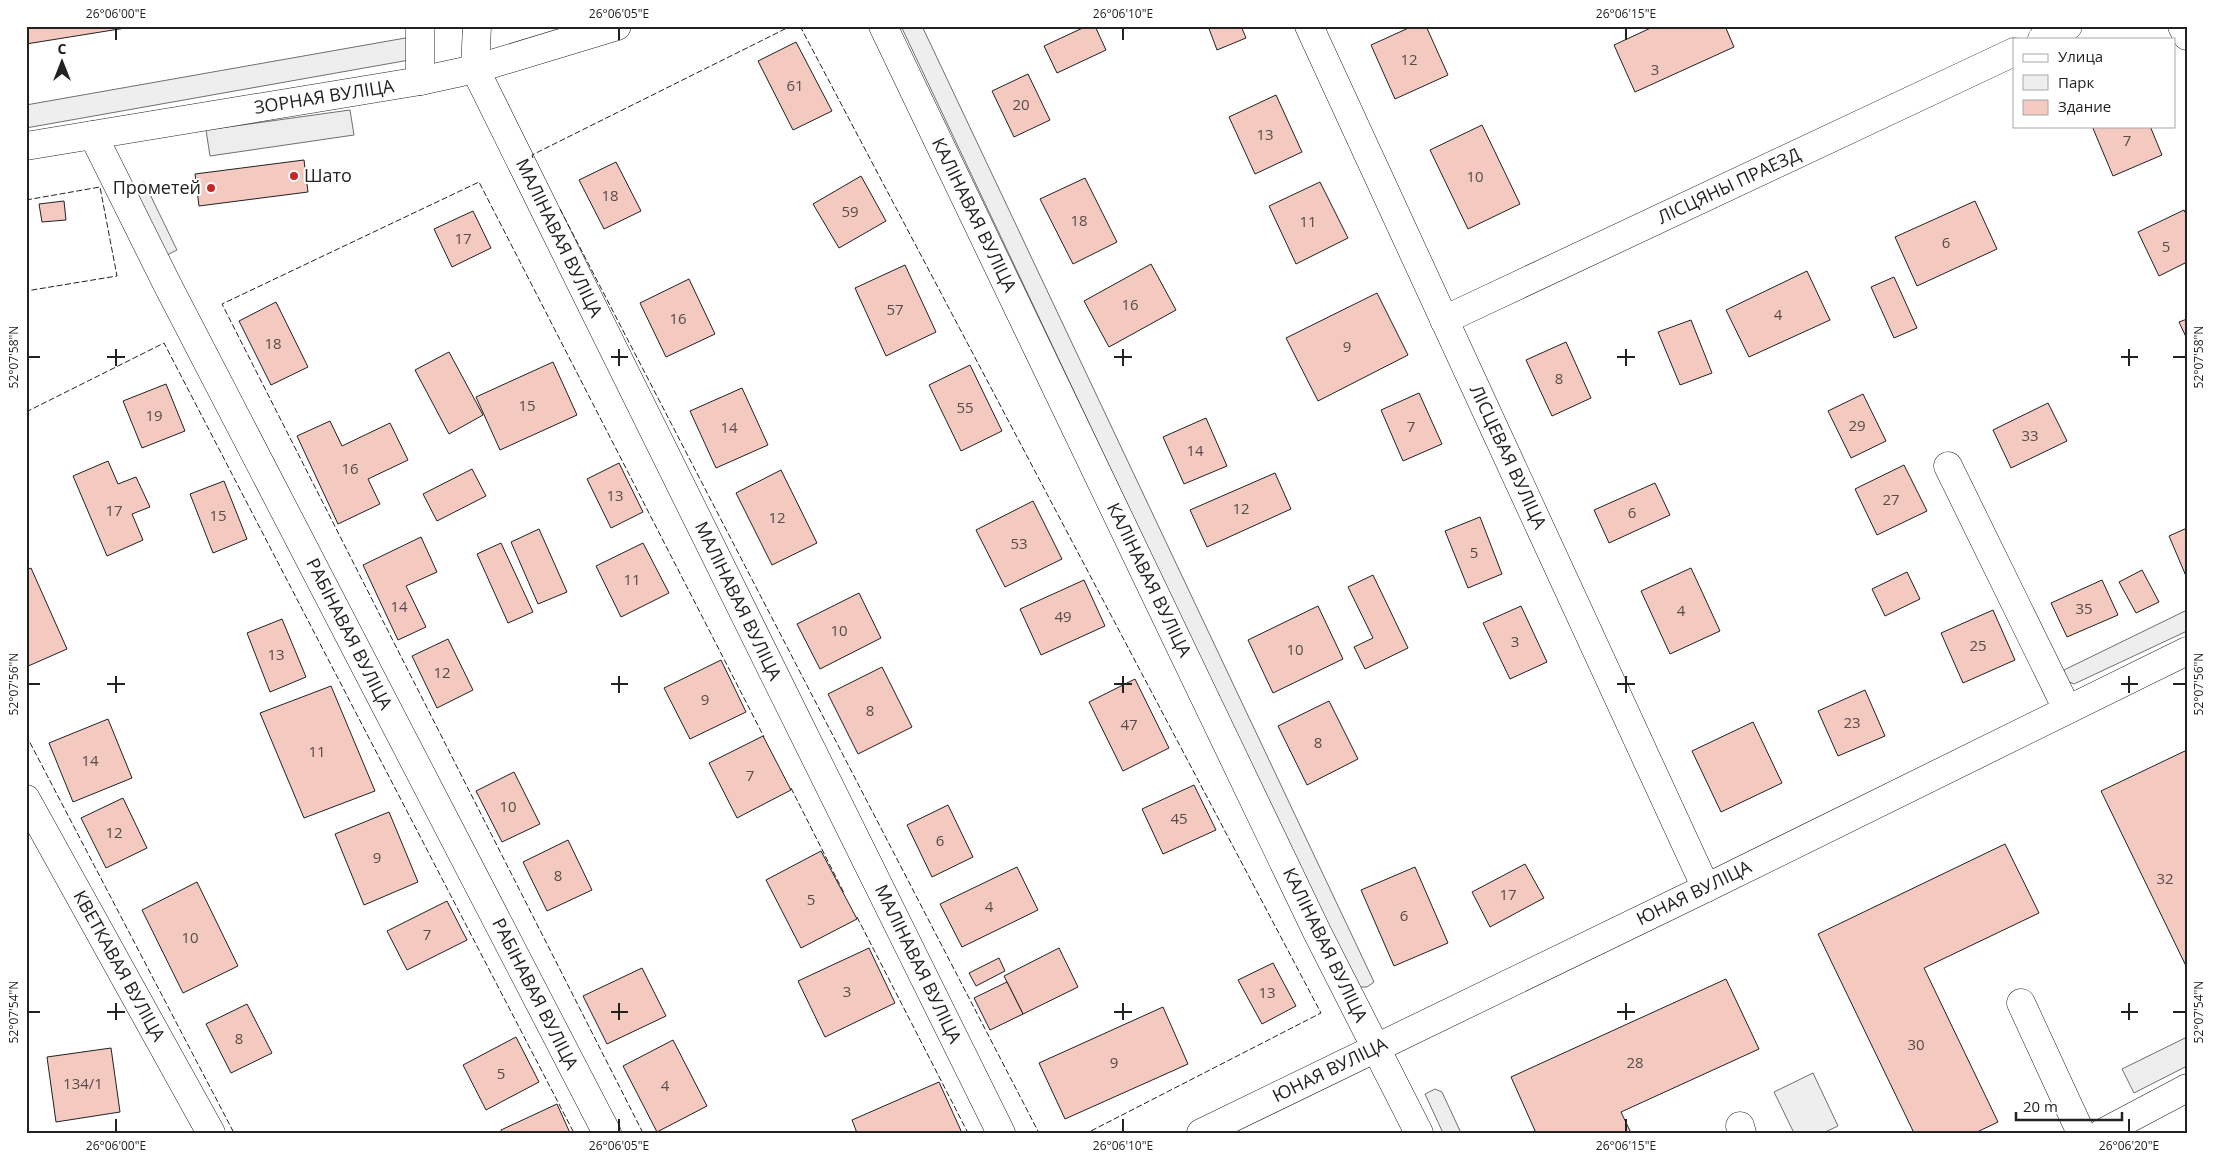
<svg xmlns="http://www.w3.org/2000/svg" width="2213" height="1159" font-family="'Open Sans',sans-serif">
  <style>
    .green { fill: #eee; stroke: #6f6f6f }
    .parking { fill: #ededed; stroke: #6f6f6f }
    .building { fill: #f3c9c0; stroke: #222 }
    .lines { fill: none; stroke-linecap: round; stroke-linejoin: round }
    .minor-casing { stroke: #222; stroke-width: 29 }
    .minor { stroke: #fff; stroke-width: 28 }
    .fence { stroke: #222; stroke-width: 1; stroke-dasharray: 6 2.5; stroke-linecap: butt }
    .ticks { fill: none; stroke: #222; stroke-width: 2 }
    .poi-dot { fill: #c62828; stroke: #fff; stroke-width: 2 }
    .labels { text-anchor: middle; stroke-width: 4; stroke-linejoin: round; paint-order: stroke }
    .number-label { font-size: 15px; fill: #564c4a }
    .street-label { font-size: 18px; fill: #222; stroke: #fff }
    .poi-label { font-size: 18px; fill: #222; stroke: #fff; text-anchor: start }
    .neatline { fill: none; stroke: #222; stroke-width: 2 }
    .ticks-label { font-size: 12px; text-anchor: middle; fill: #222 }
  </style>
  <rect width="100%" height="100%" fill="#fff"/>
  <g class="green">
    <polygon points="901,26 922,26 1374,982 1367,987 1356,987"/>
    <polygon points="411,37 415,59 26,128 26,105"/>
    <polygon points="2187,610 2187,631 2074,684 2063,679 2064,670"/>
    <polygon points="1813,1073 1838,1126 1823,1133 1794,1133 1774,1092"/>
    <polygon points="1435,1089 1442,1092 1461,1133 1443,1133 1425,1094"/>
  </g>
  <g class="parking">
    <polygon points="350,110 354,135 210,156 206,130"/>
    <polygon points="144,182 177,250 161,258 127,191"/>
    <polygon points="2187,1037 2187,1066 2134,1093 2122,1069"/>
  </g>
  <g class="building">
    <polygon points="26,26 138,26 26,44"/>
    <polygon points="1087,26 1095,26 1106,50 1057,73 1044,46"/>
    <polygon points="1208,26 1241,26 1246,38 1217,50"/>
    <polygon points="1413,26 1426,26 1448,75 1395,99 1371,45"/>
    <polygon points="1655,26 1725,26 1734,47 1635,92 1614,45"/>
    <polygon points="796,42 832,111 793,130 758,61"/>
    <polygon points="1028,74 1050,120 1014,137 992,91"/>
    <polygon points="1276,95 1302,152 1255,174 1229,117"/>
    <polygon points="1482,125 1520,204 1468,229 1430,150"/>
    <polygon points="2092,126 2150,126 2162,155 2113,176"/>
    <polygon points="304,160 308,192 199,206 195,174"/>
    <polygon points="616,162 641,211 604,229 579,180"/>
    <polygon points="861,176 886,221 839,248 813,204"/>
    <polygon points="1085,178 1117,242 1073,264 1040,199"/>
    <polygon points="1320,182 1348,238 1296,264 1269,206"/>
    <polygon points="64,201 66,220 42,222 39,204"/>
    <polygon points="1975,201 1997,249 1917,286 1895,237"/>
    <polygon points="2184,210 2187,216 2187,262 2159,276 2138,232"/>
    <polygon points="473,211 491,248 452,267 434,229"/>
    <polygon points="1151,264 1176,310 1109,347 1084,301"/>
    <polygon points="905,265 936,332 886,356 855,288"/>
    <polygon points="1807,271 1830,320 1749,357 1726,310"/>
    <polygon points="1894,277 1917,328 1894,338 1871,287"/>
    <polygon points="689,279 715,334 666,357 640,303"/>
    <polygon points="1377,293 1408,355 1318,401 1286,338"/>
    <polygon points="276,302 308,367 271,385 239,321"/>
    <polygon points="2187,319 2187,339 2179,322"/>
    <polygon points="1691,320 1712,373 1680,385 1658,332"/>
    <polygon points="1566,342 1591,398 1552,416 1526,360"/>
    <polygon points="449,352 483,415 449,434 415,370"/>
    <polygon points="553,362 577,415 500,450 476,397"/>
    <polygon points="970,365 1002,431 961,451 929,385"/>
    <polygon points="166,384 185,431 142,448 123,401"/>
    <polygon points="742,388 768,445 716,468 690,411"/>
    <polygon points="1419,393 1442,444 1403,461 1381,410"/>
    <polygon points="1863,394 1886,441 1851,458 1828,411"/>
    <polygon points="2048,403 2067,441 2011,468 1993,430"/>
    <polygon points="1206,418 1227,466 1184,484 1163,437"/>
    <polygon points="330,421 342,446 390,423 408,460 368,479 380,504 338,524 297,436"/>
    <polygon points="108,461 118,484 136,477 150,507 132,514 143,540 107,556 73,476"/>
    <polygon points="619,463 643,512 611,528 587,479"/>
    <polygon points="1904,465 1927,511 1877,535 1855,489"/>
    <polygon points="472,469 486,496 437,521 423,494"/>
    <polygon points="781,470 817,543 772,565 736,493"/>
    <polygon points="1275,473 1291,509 1207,547 1190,510"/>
    <polygon points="224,481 247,539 213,553 190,494"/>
    <polygon points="1655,483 1670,515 1609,543 1594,510"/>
    <polygon points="1033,501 1062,559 1005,587 976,530"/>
    <polygon points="1480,517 1502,574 1468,588 1445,531"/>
    <polygon points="2187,528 2187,576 2186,576 2169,536"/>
    <polygon points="539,529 567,592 538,604 511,542"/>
    <polygon points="421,537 437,572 406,586 426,627 398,640 363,565"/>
    <polygon points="501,543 533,612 508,623 477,554"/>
    <polygon points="643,543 669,593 621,617 596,566"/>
    <polygon points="31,568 67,649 26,667 26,570"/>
    <polygon points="1691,568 1720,631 1670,654 1641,591"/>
    <polygon points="2142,570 2159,602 2136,613 2119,582"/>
    <polygon points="1907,572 1920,599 1885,616 1872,589"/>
    <polygon points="1373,575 1408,648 1365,669 1354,647 1373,638 1348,587"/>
    <polygon points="1084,580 1105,626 1041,655 1020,609"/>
    <polygon points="2102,580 2118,615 2067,637 2051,603"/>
    <polygon points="859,593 881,638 820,669 797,624"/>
    <polygon points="1318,606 1343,659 1273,693 1248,640"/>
    <polygon points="1521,606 1547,662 1510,679 1483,623"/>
    <polygon points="1993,610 2015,660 1963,683 1941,633"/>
    <polygon points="282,619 306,677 270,692 247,633"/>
    <polygon points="448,639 473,690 437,708 412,656"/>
    <polygon points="721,660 746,712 690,739 664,688"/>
    <polygon points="882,667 912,727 858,754 828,694"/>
    <polygon points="1135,679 1169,748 1123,771 1089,702"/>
    <polygon points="331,686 375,791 304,818 260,713"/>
    <polygon points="1865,690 1885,736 1838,756 1818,711"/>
    <polygon points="1329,701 1358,759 1307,785 1278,726"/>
    <polygon points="108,719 132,778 73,802 49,743"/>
    <polygon points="1753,722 1782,783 1721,812 1692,751"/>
    <polygon points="763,736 791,790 737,818 709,763"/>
    <polygon points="2187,750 2187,968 2101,791"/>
    <polygon points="514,772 540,824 502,842 476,791"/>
    <polygon points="1194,785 1216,830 1163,854 1142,809"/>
    <polygon points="123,798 147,848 106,868 81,818"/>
    <polygon points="948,805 973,857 932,877 907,825"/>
    <polygon points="389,812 418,882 364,905 335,834"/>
    <polygon points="568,840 592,890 547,911 523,862"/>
    <polygon points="2005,844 2039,913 1924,968 1998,1122 1975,1133 1914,1133 1818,934"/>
    <polygon points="821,851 857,919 801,948 766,880"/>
    <polygon points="1525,864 1544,898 1490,927 1472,892"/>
    <polygon points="1017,867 1038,910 962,947 940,904"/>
    <polygon points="1415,867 1448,943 1394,966 1361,890"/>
    <polygon points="197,882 238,966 183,993 142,910"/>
    <polygon points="447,901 467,940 407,970 387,931"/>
    <polygon points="869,948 895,1003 825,1037 798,981"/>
    <polygon points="1059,948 1078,987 1023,1014 1004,976"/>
    <polygon points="999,958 1005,971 976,986 969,973"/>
    <polygon points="1273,963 1296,1006 1262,1024 1238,980"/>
    <polygon points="642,968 666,1016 607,1044 583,996"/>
    <polygon points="1726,979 1759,1049 1621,1112 1631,1133 1536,1133 1511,1077"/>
    <polygon points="1007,982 1023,1014 990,1030 974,998"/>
    <polygon points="247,1004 272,1053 231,1073 206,1024"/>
    <polygon points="1163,1007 1188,1064 1065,1119 1039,1063"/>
    <polygon points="516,1037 539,1082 486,1110 463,1065"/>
    <polygon points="673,1040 707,1106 657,1132 623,1066"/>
    <polygon points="111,1048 120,1112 56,1122 47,1057"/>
    <polygon points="939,1082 962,1133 857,1133 852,1120"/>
    <polygon points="557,1104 570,1133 502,1133 501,1130"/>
  </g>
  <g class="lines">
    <g class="minor-casing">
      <g id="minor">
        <polyline points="477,26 475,69 1001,1133"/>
        <polyline points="883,26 1317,932 1419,1133"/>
        <polyline points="1309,26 1706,888"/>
        <polyline points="2182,26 2187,36"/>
        <polyline points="2042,39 2068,26"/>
        <polyline points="420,81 420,26"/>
        <polyline points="93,135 167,284 607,1133"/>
        <polyline points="26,146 420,81 475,69 617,26"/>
        <polyline points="1444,320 2014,52"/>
        <polyline points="1948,466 2067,709"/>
        <polyline points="26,799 211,1133"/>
        <polyline points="2021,1003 2081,1133"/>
        <polyline points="1740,1126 1742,1133"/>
        <polyline points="1201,1133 1706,888 2187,651"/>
        <polyline points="2102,1133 2187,1088"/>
      </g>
    </g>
    <use href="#minor" class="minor"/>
    <g class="fence">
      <polyline points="800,26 1321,1013 1087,1133"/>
      <polyline points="533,158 532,155 791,26"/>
      <polyline points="26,200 100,187 117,276 26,291"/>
      <polyline points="560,209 1039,1133"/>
      <polyline points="26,412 164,343 574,1133"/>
      <polyline points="26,735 234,1133"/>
      <polyline points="791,788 844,893"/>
      <polyline points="857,917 968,1133"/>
      <polyline points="643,1133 222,304 479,182 764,737"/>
    </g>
  </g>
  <path class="ticks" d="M 116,28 L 116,40M 619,28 L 619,40M 1123,28 L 1123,40M 1626,28 L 1626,40M 116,349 L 116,366M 619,349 L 619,366M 1123,349 L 1123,366M 1626,349 L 1626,366M 2129,349 L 2129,366M 28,357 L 40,357M 107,357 L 125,357M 611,357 L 628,357M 1114,357 L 1132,357M 1617,357 L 1635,357M 2121,357 L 2138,357M 2173,357 L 2186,357M 116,676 L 116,693M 619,676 L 619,693M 1123,676 L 1123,693M 1626,676 L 1626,693M 2129,676 L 2129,693M 28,684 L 40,684M 107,684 L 125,684M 611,684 L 628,684M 1114,684 L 1132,684M 1617,684 L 1635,684M 2121,684 L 2138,684M 2173,684 L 2186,684M 116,1003 L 116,1020M 619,1003 L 619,1020M 1123,1003 L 1123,1020M 1626,1003 L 1626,1020M 2129,1003 L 2129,1020M 28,1012 L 40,1012M 107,1012 L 125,1012M 611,1012 L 628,1012M 1114,1012 L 1132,1012M 1617,1012 L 1635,1012M 2121,1012 L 2138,1012M 2173,1012 L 2186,1012M 116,1119 L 116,1132M 619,1119 L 619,1132M 1123,1119 L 1123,1132M 1626,1119 L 1626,1132M 2129,1119 L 2129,1132"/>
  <g class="poi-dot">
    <circle cx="294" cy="176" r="5"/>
    <circle cx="211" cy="188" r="5"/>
  </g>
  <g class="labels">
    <g class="number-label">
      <text x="1409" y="65">12</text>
      <text x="1655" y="75">3</text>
      <text x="795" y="91">61</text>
      <text x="1021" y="110">20</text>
      <text x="1265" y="140">13</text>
      <text x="2127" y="146">7</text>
      <text x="1475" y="182">10</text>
      <text x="610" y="201">18</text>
      <text x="850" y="217">59</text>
      <text x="1079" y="226">18</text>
      <text x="1308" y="227">11</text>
      <text x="463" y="244">17</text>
      <text x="1946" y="248">6</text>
      <text x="2166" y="252">5</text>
      <text x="1130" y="310">16</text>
      <text x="895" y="315">57</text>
      <text x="1778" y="320">4</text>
      <text x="678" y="324">16</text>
      <text x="273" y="349">18</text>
      <text x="1347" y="352">9</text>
      <text x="1559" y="384">8</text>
      <text x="527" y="411">15</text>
      <text x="965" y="413">55</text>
      <text x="154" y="421">19</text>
      <text x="1857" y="431">29</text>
      <text x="1411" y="432">7</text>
      <text x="729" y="433">14</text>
      <text x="2030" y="441">33</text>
      <text x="1195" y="456">14</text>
      <text x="350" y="474">16</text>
      <text x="615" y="501">13</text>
      <text x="1891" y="505">27</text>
      <text x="1241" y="514">12</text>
      <text x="114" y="516">17</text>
      <text x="1632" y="518">6</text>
      <text x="218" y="521">15</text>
      <text x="777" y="523">12</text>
      <text x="1019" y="549">53</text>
      <text x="1474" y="558">5</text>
      <text x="632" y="585">11</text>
      <text x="399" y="612">14</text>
      <text x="2084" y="614">35</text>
      <text x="1681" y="616">4</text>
      <text x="1063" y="622">49</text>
      <text x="839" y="636">10</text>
      <text x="1515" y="647">3</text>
      <text x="1978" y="651">25</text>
      <text x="1295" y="655">10</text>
      <text x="276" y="660">13</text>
      <text x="442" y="678">12</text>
      <text x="705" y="705">9</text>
      <text x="870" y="716">8</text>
      <text x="1852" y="728">23</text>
      <text x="1129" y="730">47</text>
      <text x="1318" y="748">8</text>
      <text x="317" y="757">11</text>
      <text x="90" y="766">14</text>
      <text x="750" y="781">7</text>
      <text x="508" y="812">10</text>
      <text x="1179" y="824">45</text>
      <text x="114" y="838">12</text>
      <text x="940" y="846">6</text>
      <text x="377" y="863">9</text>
      <text x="558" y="881">8</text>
      <text x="2165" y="884">32</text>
      <text x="1508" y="900">17</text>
      <text x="811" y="905">5</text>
      <text x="989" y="912">4</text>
      <text x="1404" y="921">6</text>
      <text x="427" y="940">7</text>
      <text x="190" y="943">10</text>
      <text x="847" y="997">3</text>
      <text x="1267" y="998">13</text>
      <text x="239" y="1044">8</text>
      <text x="1916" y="1050">30</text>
      <text x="1114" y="1068">9</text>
      <text x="1635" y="1068">28</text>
      <text x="501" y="1079">5</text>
      <text x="83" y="1089">134/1</text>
      <text x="665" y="1091">4</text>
    </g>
    <g class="street-label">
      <text transform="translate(324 97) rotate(-9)" y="6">ЗОРНАЯ ВУЛІЦА</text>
      <text transform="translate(1729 186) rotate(-25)" y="6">ЛІСЦЯНЫ ПРАЕЗД</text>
      <text transform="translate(974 215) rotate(64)" y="6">КАЛІНАВАЯ ВУЛІЦА</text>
      <text transform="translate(559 238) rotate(64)" y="6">МАЛІНАВАЯ ВУЛІЦА</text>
      <text transform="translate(1508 457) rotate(65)" y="6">ЛІСЦЕВАЯ ВУЛІЦА</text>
      <text transform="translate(1149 580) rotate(64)" y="6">КАЛІНАВАЯ ВУЛІЦА</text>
      <text transform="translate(738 601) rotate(64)" y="6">МАЛІНАВАЯ ВУЛІЦА</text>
      <text transform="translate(349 634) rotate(63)" y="6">РАБІНАВАЯ ВУЛІЦА</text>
      <text transform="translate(1694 893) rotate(-26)" y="6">ЮНАЯ ВУЛІЦА</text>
      <text transform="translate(1325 945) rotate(64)" y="6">КАЛІНАВАЯ ВУЛІЦА</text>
      <text transform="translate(918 964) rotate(64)" y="6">МАЛІНАВАЯ ВУЛІЦА</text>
      <text transform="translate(119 966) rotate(61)" y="6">КВЕТКАВАЯ ВУЛІЦА</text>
      <text transform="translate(535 994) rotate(63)" y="6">РАБІНАВАЯ ВУЛІЦА</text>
      <text transform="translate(1330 1070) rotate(-26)" y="6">ЮНАЯ ВУЛІЦА</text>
    </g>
    <g class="poi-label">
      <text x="304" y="182">Шато</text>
      <text x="201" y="194" text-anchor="end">Прометей</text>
    </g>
  </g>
  <rect width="2213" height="1159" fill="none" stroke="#ffffff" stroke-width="55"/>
  <rect x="2013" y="38" width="162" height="90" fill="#ffffff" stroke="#a7a7a7"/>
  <rect x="2023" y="54" width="25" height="8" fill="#ffffff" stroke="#a7a7a7"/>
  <text x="2058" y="62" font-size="15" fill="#222222">Улица</text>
  <rect x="2023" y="75" width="25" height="15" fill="#eeeeee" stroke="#a7a7a7"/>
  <text x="2058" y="88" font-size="15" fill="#222222">Парк</text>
  <rect x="2023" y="100" width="25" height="15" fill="#f3c9c0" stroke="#a7a7a7"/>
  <text x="2058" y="112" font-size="15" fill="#222222">Здание</text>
  <g transform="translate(62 62)" stroke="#ffffff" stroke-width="4" paint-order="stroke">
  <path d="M0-4L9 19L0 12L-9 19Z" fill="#222222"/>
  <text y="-8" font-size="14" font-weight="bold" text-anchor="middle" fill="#222222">С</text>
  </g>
  <path d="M2016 1112v8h106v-8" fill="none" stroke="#222222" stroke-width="2.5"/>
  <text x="2023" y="1112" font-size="15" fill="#222222" stroke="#ffffff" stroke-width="4" paint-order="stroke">20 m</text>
  <rect x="28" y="28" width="2158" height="1104" class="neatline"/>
  <g class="ticks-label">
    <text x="116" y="18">26°06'00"E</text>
    <text x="619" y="18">26°06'05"E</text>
    <text x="1123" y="18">26°06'10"E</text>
    <text x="1626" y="18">26°06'15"E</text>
    <text transform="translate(14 357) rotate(-90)" y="4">52°07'58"N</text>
    <text transform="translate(2199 357) rotate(-90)" y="4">52°07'58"N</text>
    <text transform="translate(14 684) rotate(-90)" y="4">52°07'56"N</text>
    <text transform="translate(2199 684) rotate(-90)" y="4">52°07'56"N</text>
    <text transform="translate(14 1012) rotate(-90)" y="4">52°07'54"N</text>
    <text transform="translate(2199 1012) rotate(-90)" y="4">52°07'54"N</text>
    <text x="116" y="1150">26°06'00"E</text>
    <text x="619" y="1150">26°06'05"E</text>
    <text x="1123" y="1150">26°06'10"E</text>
    <text x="1626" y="1150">26°06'15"E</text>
    <text x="2129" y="1150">26°06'20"E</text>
  </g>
</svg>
